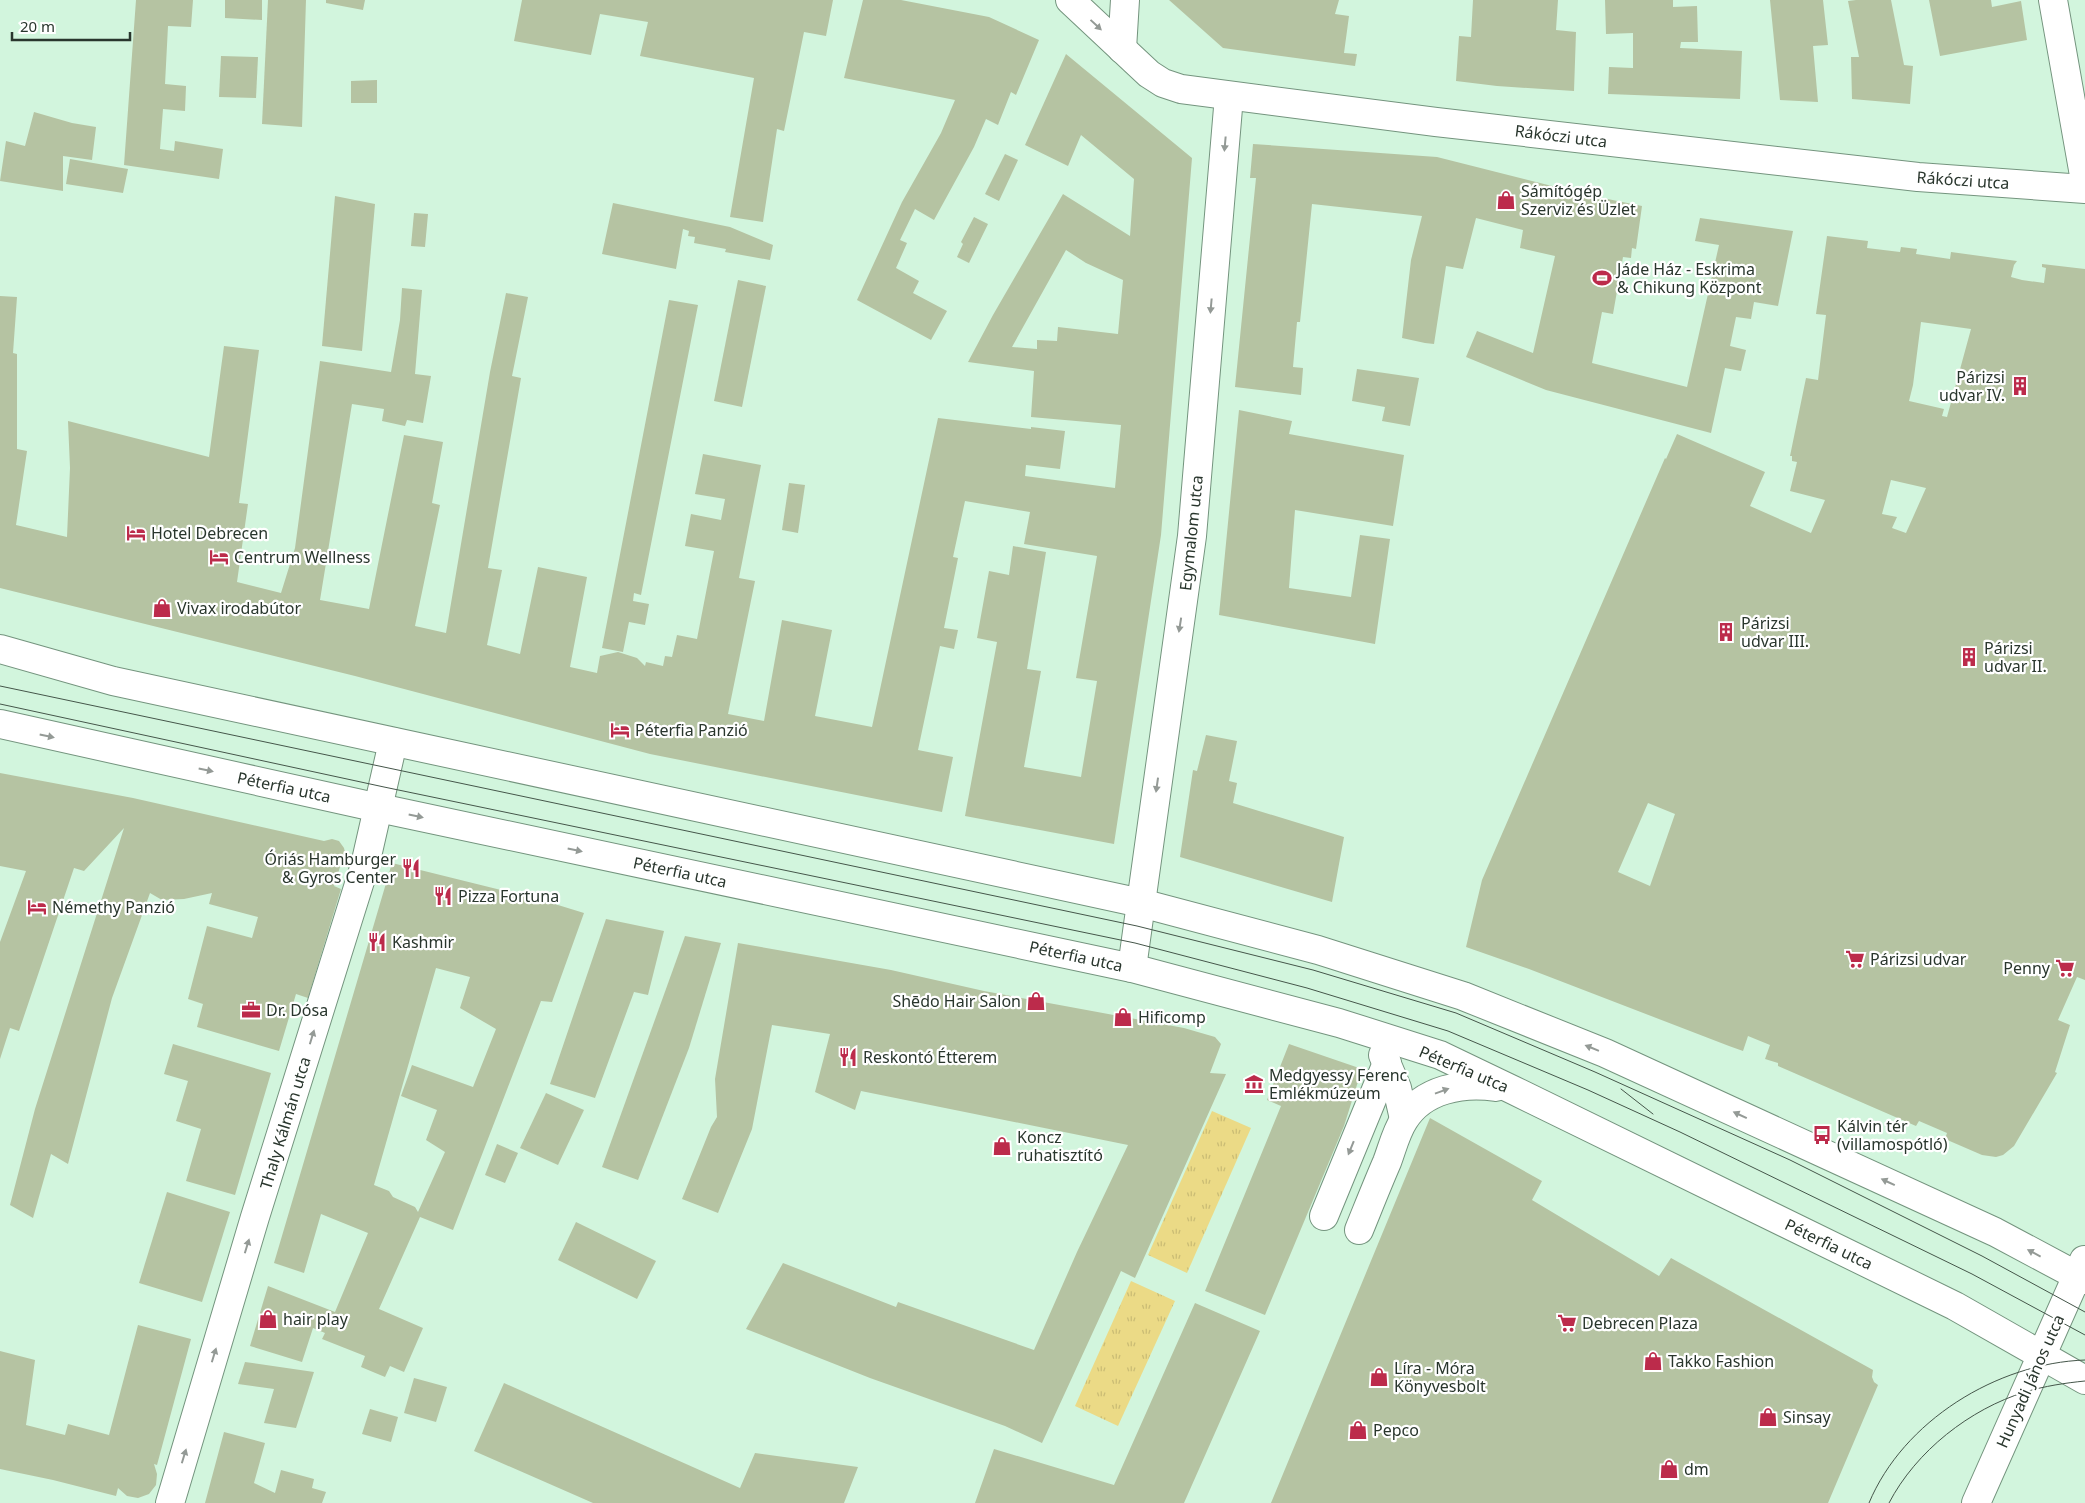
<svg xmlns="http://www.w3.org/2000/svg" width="2085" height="1503" font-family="'Noto Sans',sans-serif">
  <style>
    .grass { fill: url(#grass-tufts) }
    .building { fill: #b5c3a2; fill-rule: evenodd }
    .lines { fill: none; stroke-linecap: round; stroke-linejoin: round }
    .minor-casing { stroke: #74947e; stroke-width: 30 }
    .minor { stroke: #fff; stroke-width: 28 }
    .tram { stroke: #45564a; stroke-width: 1 }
    .oneway { fill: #949a96 }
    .labels { text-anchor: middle; stroke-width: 4.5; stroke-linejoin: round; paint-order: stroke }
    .street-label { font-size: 16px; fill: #29362d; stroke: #fff }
    .poi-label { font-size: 16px; fill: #29362d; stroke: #fff; text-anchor: start }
  </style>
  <defs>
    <pattern id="grass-tufts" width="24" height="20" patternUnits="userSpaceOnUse" patternTransform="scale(1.25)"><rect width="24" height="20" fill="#ebda86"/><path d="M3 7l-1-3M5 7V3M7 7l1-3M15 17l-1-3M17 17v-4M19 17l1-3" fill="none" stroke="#cabc74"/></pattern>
  </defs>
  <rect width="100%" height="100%" fill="#d2f5dd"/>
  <g class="grass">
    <polygon points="1212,1111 1251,1128 1187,1273 1148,1255"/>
    <polygon points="1131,1281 1175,1301 1118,1426 1075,1406"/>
  </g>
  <g class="building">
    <polygon points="136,0 193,0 191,27 168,26 165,84 186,86 185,111 163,109 160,149 174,151 175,141 223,149 219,179 124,165"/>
    <polygon points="225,0 262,0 262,20 225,18"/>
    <polygon points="268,0 306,0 302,127 262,124"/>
    <polygon points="326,0 365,0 363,10 326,3"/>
    <polygon points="522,0 833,0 826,36 804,32 784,131 777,129 763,222 730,217 754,78 640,56 648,22 600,14 591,55 514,41"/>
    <polygon points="863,0 901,0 989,17 1039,40 1016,95 1011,92 998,125 986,119 974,147 934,220 915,209 900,240 907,243 896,268 919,281 913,293 947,311 931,340 857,300 902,202 941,133 955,100 844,78"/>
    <polygon points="1169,0 1339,0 1335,14 1349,16 1344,53 1357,54 1355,66 1223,48"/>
    <polygon points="1473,0 1558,0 1556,30 1576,32 1574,91 1497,86 1456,81 1459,36 1471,37"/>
    <polygon points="1605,0 1673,0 1673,7 1697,6 1698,42 1681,42 1680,48 1742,51 1740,99 1608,94 1609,67 1633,68 1633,33 1606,34"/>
    <polygon points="1770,0 1823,0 1828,45 1813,46 1818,102 1780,100"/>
    <polygon points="1856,0 1891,0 1904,65 1913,66 1910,104 1852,99 1851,57 1859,57 1848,1"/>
    <polygon points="1929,0 1991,0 1992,7 2021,1 2027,40 1940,56"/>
    <path d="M 1066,54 L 1192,158 L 1161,535 L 1114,844 L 965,816 L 997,642 L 977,638 L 989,571 L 1009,575 L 1013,546 L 1046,552 L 1027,669 L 1041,671 L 1024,767 L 1081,777 L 1097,681 L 1076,678 L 1097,556 L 1024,544 L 1030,512 L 965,501 L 953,557 L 958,558 L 944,628 L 958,630 L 954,649 L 940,646 L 918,750 L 953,757 L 942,812 L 650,754 L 355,676 L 0,588 L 0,296 L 17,297 L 13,353 L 17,354 L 17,449 L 27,451 L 16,525 L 67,537 L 70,468 L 68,421 L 209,457 L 224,346 L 259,350 L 239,503 L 248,504 L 237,582 L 281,593 L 295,548 L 320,361 L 391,372 L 400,320 L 402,288 L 422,290 L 415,374 L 431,376 L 423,423 L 407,420 L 405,426 L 382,421 L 384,409 L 352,404 L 320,600 L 369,609 L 404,435 L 443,442 L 432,503 L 440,505 L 415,626 L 446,633 L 490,372 L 506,293 L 528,297 L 512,376 L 521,378 L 488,568 L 502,570 L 487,645 L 520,654 L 538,567 L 587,577 L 570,667 L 597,673 L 600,656 L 618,652 L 637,658 L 645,666 L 646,662 L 663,666 L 665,656 L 672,657 L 677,635 L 697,639 L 714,551 L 685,546 L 691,514 L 721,520 L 725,499 L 695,494 L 703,454 L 761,465 L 739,578 L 755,581 L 728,714 L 764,721 L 782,620 L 832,630 L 815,716 L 872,727 L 938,418 L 1031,429 L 1031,427 L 1065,431 L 1060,469 L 1026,465 L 1025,476 L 1115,488 L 1121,425 L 1031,417 L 1034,371 L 968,362 L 993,315 L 1063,194 L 1130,236 L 1134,179 L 1081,135 L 1068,166 L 1025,145 ZM 1066,250 L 1086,263 L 1123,280 L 1118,334 L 1058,327 L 1057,341 L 1037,340 L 1037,349 L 1012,347 Z"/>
    <polygon points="221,56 258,57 256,98 219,97"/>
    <polygon points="377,80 377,103 351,103 351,81"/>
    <polygon points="34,112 72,123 96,127 92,160 63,156 63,191 0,181 6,141 25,146"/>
    <polygon points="1253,144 1437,157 1588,195 1642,206 1636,249 1632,248 1631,258 1623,257 1613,314 1602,312 1592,363 1687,387 1719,245 1695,241 1700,218 1793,231 1778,306 1754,302 1751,319 1736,317 1730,346 1746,350 1741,371 1725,368 1711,433 1546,390 1466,357 1477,331 1533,353 1555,256 1520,248 1523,230 1476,218 1463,269 1446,266 1434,344 1425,343 1402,338 1411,260 1422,216 1312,204 1300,322 1297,322 1293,367 1303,368 1301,395 1235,387 1256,178 1250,178"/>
    <polygon points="1005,154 1018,160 999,201 985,194"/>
    <polygon points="70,159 128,169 123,193 66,184"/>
    <polygon points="335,196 375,204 362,351 322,346"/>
    <polygon points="613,203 730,227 773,245 770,260 725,252 726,249 694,243 695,237 688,236 689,231 683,229 676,269 602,254"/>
    <polygon points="414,213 428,214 425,247 411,246"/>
    <polygon points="974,217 988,224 969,263 957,257 963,244 961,242"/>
    <path d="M 1827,236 L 1868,241 L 1867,248 L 1900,252 L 1901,247 L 1917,249 L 1916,254 L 1950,259 L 1951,252 L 2017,261 L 2014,265 L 2011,277 L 2022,280 L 2044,283 L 2046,268 L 2042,267 L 2042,264 L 2085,269 L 2085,980 L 2077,977 L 2058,1020 L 2070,1025 L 2055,1072 L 2057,1073 L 2014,1146 L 2003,1155 L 1996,1157 L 1982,1155 L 1945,1139 L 1947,1133 L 1919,1121 L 1916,1126 L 1778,1066 L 1778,1063 L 1765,1059 L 1770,1045 L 1748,1036 L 1743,1051 L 1729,1046 L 1529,969 L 1466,947 L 1482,880 L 1665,458 L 1666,459 L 1677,434 L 1765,472 L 1750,506 L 1811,533 L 1825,500 L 1790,491 L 1797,462 L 1792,461 L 1792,456 L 1790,456 L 1806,378 L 1818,380 L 1826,315 L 1816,314 ZM 1921,322 L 1971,329 L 1947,417 L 1942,416 L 1944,409 L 1909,401 L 1913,385 ZM 1891,480 L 1926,488 L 1906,533 L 1892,528 L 1897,517 L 1882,514 ZM 1648,803 L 1675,814 L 1650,886 L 1618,872 Z"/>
    <polygon points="738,280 766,286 742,407 714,401"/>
    <polygon points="669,300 698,305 641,595 634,593 633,601 649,604 645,625 629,622 623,652 602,648"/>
    <polygon points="1357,369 1419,378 1410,426 1382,421 1385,407 1352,401"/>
    <polygon points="1239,410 1292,421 1289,434 1404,455 1393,526 1295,510 1289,588 1351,597 1360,535 1390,539 1375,644 1219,615"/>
    <polygon points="789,483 805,485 798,533 782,530"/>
    <polygon points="1206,735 1237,741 1229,781 1237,783 1233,803 1344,837 1332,902 1180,857 1193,770 1197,771"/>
    <polygon points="0,773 133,798 324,841 332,839 339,841 344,848 346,857 340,867 334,886 341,889 308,998 296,994 279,1051 197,1027 203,1004 188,999 207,926 252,938 258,917 209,904 212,893 184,899 162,900 150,893 112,998 68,1164 51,1154 33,1218 10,1205 35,1109 124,828 84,871 74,868 19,1031 10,1028 0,1059 0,942 26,871 0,866"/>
    <path d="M 392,863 L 545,901 L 584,913 L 552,1002 L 541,1001 L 453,1230 L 420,1217 L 379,1309 L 423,1328 L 404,1372 L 390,1366 L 385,1377 L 361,1367 L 365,1356 L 322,1339 L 325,1333 L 313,1328 L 302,1362 L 250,1346 L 268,1286 L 335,1312 L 368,1233 L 321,1214 L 304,1273 L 274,1263 ZM 436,968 L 470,977 L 460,1008 L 496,1029 L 473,1087 L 412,1065 L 401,1096 L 437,1110 L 426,1140 L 445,1152 L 418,1212 L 415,1207 L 393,1197 L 389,1191 L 374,1185 Z"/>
    <polygon points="606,919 664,931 648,995 634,992 595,1098 550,1084"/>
    <polygon points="685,936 721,943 689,1048 638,1180 602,1167"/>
    <polygon points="738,943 891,970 984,991 1184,1028 1215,1037 1221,1044 1210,1073 1226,1074 1135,1278 1121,1271 1042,1443 1005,1426 870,1378 746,1329 783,1263 896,1307 898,1302 1034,1350 1077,1252 1128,1145 861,1091 855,1110 815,1092 830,1034 772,1025 752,1129 718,1213 682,1199 711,1127 717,1117 715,1079"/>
    <polygon points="173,1044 271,1073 235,1195 186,1181 201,1129 176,1121 188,1081 164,1074"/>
    <polygon points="1289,1044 1362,1069 1344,1126 1265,1315 1205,1291 1281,1106 1267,1100"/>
    <polygon points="546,1093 584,1110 558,1165 520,1148"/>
    <polygon points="1430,1118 1542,1181 1532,1200 1659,1276 1671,1258 1873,1370 1872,1377 1874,1382 1878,1385 1828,1503 1271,1503"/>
    <polygon points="497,1144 518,1153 505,1183 485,1175"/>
    <polygon points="167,1192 230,1212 202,1302 139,1283"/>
    <polygon points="576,1222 656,1261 637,1299 558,1260"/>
    <polygon points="1195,1303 1260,1331 1184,1503 975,1503 994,1449 1114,1485"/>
    <polygon points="138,1325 191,1339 157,1465 154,1464 157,1474 156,1485 149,1494 138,1498 127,1496 118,1488 116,1496 53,1480 0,1469 0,1351 35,1360 26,1425 65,1435 68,1424 109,1435"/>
    <polygon points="245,1362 314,1372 296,1428 264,1423 274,1389 238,1384"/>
    <polygon points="414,1378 447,1387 436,1422 404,1413"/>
    <polygon points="504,1383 740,1488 755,1453 858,1467 844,1503 593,1503 474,1451"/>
    <polygon points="370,1409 398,1417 391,1442 362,1434"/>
    <polygon points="224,1432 265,1443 254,1483 275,1493 281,1470 314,1479 312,1488 326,1492 322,1503 205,1503"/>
  </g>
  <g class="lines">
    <g class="minor-casing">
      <g id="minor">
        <polyline points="1070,0 1149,74 1163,83 1181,89 1436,122 1918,177 2085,189"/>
        <polyline points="2053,0 2085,181"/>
        <polyline points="1122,49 1125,0"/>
        <polyline points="0,649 113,681 1141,903 1318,950 1463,996 1605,1053 1995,1232 2085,1280"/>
        <polyline points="0,724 379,808 1132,968 1339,1023 1440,1055 1513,1090 1955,1306 2085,1380"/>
        <polyline points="1132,968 1192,536 1229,96"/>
        <polyline points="1383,1055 1397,1088 1404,1119"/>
        <polyline points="1324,1216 1387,1063"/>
        <path d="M 1359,1230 C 1368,1208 1377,1185 1387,1162 C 1392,1149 1396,1132 1404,1120 C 1423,1089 1463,1082 1496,1087"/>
        <polyline points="170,1503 255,1217 365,865 393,742"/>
        <polyline points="1976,1503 2084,1260"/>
      </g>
    </g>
    <use href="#minor" class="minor"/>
    <g class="tram">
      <polyline points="0,686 1137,926 1313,970 1456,1013 1595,1072 1790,1160 1982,1256 2085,1312"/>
      <polyline points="0,704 384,787 1135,943 1307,988 1448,1031 1588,1090 1680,1132 1972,1274 2085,1335"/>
      <polyline points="1621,1089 1653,1114"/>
      <path d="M 1869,1503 C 1903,1421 1997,1363 2085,1360"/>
      <path d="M 1889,1503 C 1916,1451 1970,1409 2025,1392 C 2045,1386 2065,1383 2085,1381"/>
    </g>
  </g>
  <defs><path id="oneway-solid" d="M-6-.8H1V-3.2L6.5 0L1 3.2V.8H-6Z" transform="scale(1.25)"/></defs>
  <g class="oneway">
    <use href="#oneway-solid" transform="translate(1096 25) rotate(43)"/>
    <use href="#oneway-solid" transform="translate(1225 144) rotate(95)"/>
    <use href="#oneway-solid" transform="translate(1211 306) rotate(95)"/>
    <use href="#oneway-solid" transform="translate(1180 625) rotate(99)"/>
    <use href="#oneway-solid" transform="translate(47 736) rotate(12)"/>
    <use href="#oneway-solid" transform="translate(206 770) rotate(12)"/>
    <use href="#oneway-solid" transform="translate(1157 785) rotate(98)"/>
    <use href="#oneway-solid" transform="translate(416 816) rotate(12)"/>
    <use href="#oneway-solid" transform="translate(575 850) rotate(12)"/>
    <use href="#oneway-solid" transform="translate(312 1037) rotate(-73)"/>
    <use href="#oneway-solid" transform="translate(1592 1048) rotate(-158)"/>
    <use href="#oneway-solid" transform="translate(1442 1091) rotate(-20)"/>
    <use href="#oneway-solid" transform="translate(1740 1115) rotate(-155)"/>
    <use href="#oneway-solid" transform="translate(1351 1148) rotate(112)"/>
    <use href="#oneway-solid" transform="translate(1888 1182) rotate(-155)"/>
    <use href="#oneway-solid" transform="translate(247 1246) rotate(-73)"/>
    <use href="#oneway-solid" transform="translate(2034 1253) rotate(-152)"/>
    <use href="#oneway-solid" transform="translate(214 1355) rotate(-73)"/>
    <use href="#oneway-solid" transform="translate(184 1456) rotate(-73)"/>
  </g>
  <defs>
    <g id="shop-bare" transform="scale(1.5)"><path d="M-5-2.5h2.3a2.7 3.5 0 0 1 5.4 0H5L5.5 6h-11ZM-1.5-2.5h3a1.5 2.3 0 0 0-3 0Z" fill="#bc2b4b" stroke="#fff" stroke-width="2.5" paint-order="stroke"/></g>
    <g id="stadium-bare" transform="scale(1.5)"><path d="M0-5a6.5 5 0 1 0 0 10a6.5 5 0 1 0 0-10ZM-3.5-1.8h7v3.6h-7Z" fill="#bc2b4b" stroke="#fff" stroke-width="2.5" paint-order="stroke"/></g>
    <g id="building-bare" transform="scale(1.5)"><path d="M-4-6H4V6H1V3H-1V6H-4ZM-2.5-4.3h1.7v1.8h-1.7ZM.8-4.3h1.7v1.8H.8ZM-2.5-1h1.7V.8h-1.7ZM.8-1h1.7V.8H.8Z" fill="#bc2b4b" stroke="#fff" stroke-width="2.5" paint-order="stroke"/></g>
    <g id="hotel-bare" transform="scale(1.5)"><path d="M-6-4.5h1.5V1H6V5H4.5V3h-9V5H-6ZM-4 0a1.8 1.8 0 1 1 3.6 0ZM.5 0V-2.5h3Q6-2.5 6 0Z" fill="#bc2b4b" stroke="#fff" stroke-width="2.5" paint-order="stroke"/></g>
    <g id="restaurant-bare" transform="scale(1.5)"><path d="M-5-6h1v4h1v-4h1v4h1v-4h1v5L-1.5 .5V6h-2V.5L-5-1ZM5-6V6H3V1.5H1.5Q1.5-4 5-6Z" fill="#bc2b4b" stroke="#fff" stroke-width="2.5" paint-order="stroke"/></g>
    <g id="supermarket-bare" transform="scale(1.5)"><path d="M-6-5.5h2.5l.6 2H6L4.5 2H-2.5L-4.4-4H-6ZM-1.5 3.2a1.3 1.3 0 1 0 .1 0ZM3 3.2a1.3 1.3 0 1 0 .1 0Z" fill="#bc2b4b" stroke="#fff" stroke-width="2.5" paint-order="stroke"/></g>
    <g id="office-bare" transform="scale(1.5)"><path d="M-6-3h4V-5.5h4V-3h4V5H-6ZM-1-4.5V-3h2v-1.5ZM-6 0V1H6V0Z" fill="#bc2b4b" stroke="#fff" stroke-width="2.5" paint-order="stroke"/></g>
    <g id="museum-bare" transform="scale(1.5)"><path d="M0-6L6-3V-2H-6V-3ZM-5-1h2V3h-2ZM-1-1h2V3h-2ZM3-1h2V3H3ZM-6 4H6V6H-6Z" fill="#bc2b4b" stroke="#fff" stroke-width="2.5" paint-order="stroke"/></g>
    <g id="bus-bare" transform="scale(1.5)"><path d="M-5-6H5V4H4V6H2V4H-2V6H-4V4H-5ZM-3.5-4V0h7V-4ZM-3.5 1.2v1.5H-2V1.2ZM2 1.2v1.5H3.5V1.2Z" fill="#bc2b4b" stroke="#fff" stroke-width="2.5" paint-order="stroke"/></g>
  </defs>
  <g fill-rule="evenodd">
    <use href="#shop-bare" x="1506" y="200"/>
    <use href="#stadium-bare" x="1602" y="278"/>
    <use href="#building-bare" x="2020" y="386"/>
    <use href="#hotel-bare" x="136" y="533"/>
    <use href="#hotel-bare" x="219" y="557"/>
    <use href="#shop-bare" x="162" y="608"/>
    <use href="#building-bare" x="1726" y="632"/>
    <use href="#building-bare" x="1969" y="657"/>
    <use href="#hotel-bare" x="620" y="730"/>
    <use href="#restaurant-bare" x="411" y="868"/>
    <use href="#restaurant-bare" x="443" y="896"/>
    <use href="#hotel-bare" x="37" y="907"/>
    <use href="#restaurant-bare" x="377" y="942"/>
    <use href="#supermarket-bare" x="1855" y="959"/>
    <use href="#supermarket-bare" x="2065" y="968"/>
    <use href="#shop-bare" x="1036" y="1001"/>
    <use href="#office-bare" x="251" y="1010"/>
    <use href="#shop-bare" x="1123" y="1017"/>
    <use href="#restaurant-bare" x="848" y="1057"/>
    <use href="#museum-bare" x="1254" y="1084"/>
    <use href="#bus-bare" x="1822" y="1135"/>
    <use href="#shop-bare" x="1002" y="1146"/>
    <use href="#shop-bare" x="268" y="1319"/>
    <use href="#supermarket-bare" x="1567" y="1323"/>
    <use href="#shop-bare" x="1653" y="1361"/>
    <use href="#shop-bare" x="1379" y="1377"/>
    <use href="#shop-bare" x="1768" y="1417"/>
    <use href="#shop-bare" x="1358" y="1430"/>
    <use href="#shop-bare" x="1669" y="1469"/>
  </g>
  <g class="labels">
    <g class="street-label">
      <text transform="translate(1561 136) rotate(7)" y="6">Rákóczi utca</text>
      <text transform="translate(1963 180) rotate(4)" y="6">Rákóczi utca</text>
      <text transform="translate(1191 533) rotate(-84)" y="6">Egymalom utca</text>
      <text transform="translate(284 787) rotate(12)" y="6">Péterfia utca</text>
      <text transform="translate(680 872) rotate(12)" y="6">Péterfia utca</text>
      <text transform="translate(1076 956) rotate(12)" y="6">Péterfia utca</text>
      <text transform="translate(1464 1069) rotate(23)" y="6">Péterfia utca</text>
      <text transform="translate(285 1123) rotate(-73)" y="6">Thaly Kálmán utca</text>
      <text transform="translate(1829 1244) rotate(26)" y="6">Péterfia utca</text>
      <text transform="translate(2030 1381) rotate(-66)" y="6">Hunyadi János utca</text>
    </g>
    <g class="poi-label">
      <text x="1521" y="197">Sámítógép<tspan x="1521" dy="18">Szerviz és Üzlet</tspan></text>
      <text x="1617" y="275">Jáde Ház - Eskrima<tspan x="1617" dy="18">&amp; Chikung Központ</tspan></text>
      <text x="2005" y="383" text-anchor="end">Párizsi<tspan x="2005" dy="18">udvar IV.</tspan></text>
      <text x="151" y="539">Hotel Debrecen</text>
      <text x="234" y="563">Centrum Wellness</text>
      <text x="177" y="614">Vivax irodabútor</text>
      <text x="1741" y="629">Párizsi<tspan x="1741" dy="18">udvar III.</tspan></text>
      <text x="1984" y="654">Párizsi<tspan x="1984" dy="18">udvar II.</tspan></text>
      <text x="635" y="736">Péterfia Panzió</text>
      <text x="396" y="865" text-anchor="end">Óriás Hamburger<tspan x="396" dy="18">&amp; Gyros Center</tspan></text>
      <text x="458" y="902">Pizza Fortuna</text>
      <text x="52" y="913">Némethy Panzió</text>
      <text x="392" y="948">Kashmir</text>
      <text x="1870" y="965">Párizsi udvar</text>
      <text x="2050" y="974" text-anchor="end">Penny</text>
      <text x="1021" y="1007" text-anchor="end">Shēdo Hair Salon</text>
      <text x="266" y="1016">Dr. Dósa</text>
      <text x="1138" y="1023">Hificomp</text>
      <text x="863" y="1063">Reskontó Étterem</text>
      <text x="1269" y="1081">Medgyessy Ferenc<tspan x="1269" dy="18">Emlékmúzeum</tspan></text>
      <text x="1837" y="1132">Kálvin tér<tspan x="1837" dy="18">(villamospótló)</tspan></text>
      <text x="1017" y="1143">Koncz<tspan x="1017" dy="18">ruhatisztító</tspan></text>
      <text x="283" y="1325">hair play</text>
      <text x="1582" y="1329">Debrecen Plaza</text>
      <text x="1668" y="1367">Takko Fashion</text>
      <text x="1394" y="1374">Líra - Móra<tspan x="1394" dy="18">Könyvesbolt</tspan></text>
      <text x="1783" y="1423">Sinsay</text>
      <text x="1373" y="1436">Pepco</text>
      <text x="1684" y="1475">dm</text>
    </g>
  </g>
  <path d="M12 32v8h118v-8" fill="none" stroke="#29362d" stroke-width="2.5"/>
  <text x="20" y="32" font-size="15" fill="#29362d" stroke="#ffffff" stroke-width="4" paint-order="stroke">20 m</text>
</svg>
